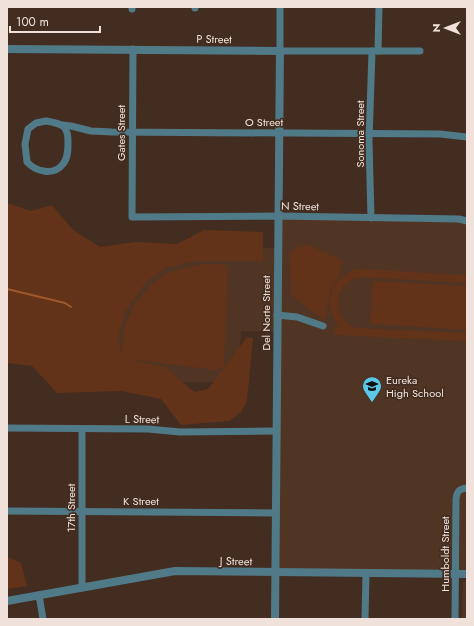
<svg xmlns="http://www.w3.org/2000/svg" width="474" height="626" font-family="Jost,sans-serif">
  <style>
    .built { fill: #503424 }
    .green { fill: #623318 }
    .lines { fill: none; stroke-linecap: round; stroke-linejoin: round }
    .stream { stroke: #a1582d; stroke-width: 2 }
    .minor { stroke: #507a87; stroke-width: 7 }
    .tertiary { stroke: #507a87; stroke-width: 8 }
    .labels { text-anchor: middle; stroke-width: 3.5; stroke-linejoin: round; paint-order: stroke }
    .street-label { font-size: 11px; fill: #f0e2da; stroke: #432d21 }
    .poi-label { font-size: 11px; fill: #f0e2da; stroke: #432d21; text-anchor: start }
  </style>
  <rect width="100%" height="100%" fill="#432d21"/>
  <g class="built">
    <polygon points="278,216 467,221 467,574 275,572 277,332 241,331 238,382 104,382 104,249 277,248"/>
    <polygon points="463,582 467,582 467,619 462,619"/>
  </g>
  <g class="green">
    <polygon points="7,203 31,211 52,205 73,230 100,247 135,242 177,244 204,230 263,232 263,261 198,261 167,267 146,282 125,312 118,337 121,356 125,325 135,303 152,284 167,273 200,264 218,264 228,266 224,366 216,370 128,359 165,367 194,392 208,389 247,337 253,338 247,401 241,412 229,421 181,425 161,399 122,391 57,393 32,366 7,363"/>
    <polygon points="307,244 343,261 337,280 331,289 329,297 328,306 324,320 291,295 290,251"/>
    <path d="M 359,269 L 467,275 L 467,283 L 360,277 C 332,284 330,319 357,328 L 467,333 L 467,341 L 334,335 L 334,327 L 340,327 C 321,305 330,276 359,269 Z"/>
    <polygon points="373,281 467,286 467,330 370,324"/>
    <polygon points="7,557 21,563 27,586 7,589"/>
  </g>
  <g class="lines">
    <polyline class="stream" points="7,289 65,303 71,307"/>
    <g class="minor">
      <polyline points="280,7 280,51 420,51"/>
      <polyline points="195,8 195,7"/>
      <polyline points="132,9 132,7"/>
      <polyline points="133,49 132,217 278,216 459,219 467,221"/>
      <polyline points="378,51 379,7"/>
      <path d="M 46,121 C 52,122 60,123 64,127 C 68,132 68,137 68,143 C 68,150 68,158 63,164 C 54,176 36,172 27,162 L 25,144 L 28,129 L 36,123 Z"/>
      <polyline points="62,125 71,126 91,131 112,132 440,134 467,137"/>
      <polyline points="371,218 369,141 372,51"/>
      <polyline points="277,315 297,317 323,326"/>
      <polyline points="7,428 148,429 180,432 276,431"/>
      <polyline points="82,429 82,588"/>
      <polyline points="7,511 276,513"/>
      <polyline points="39,595 43,619"/>
      <polyline points="365,619 366,574"/>
      <path d="M 455,619 L 456,499 C 457,491 459,489 467,488"/>
    </g>
    <g class="tertiary">
      <polyline points="7,49 280,51 275,619"/>
      <polyline points="7,601 175,571 467,574"/>
    </g>
  </g>
  <defs>
    <g id="school-pin" transform="scale(1)"><path d="M0 17L-7.5 6A9.5 9.5 0 1 1 7.5 6Z" fill="#5ac8e6" stroke="#432d21"/><path d="M0-5L7-2L0 1L-7-2ZM-4 1L0 2.5L4 1V4Q0 6-4 4Z" fill="#111"/></g>
  </defs>
  <g fill-rule="evenodd">
    <use href="#school-pin" x="372" y="386"/>
  </g>
  <g class="labels">
    <g class="street-label">
      <text transform="translate(214 39) rotate(1)" y="4">P Street</text>
      <text x="264" y="126">O Street</text>
      <text transform="translate(121 133) rotate(-90)" y="4">Gates Street</text>
      <text transform="translate(360 134) rotate(-90)" y="4">Sonoma Street</text>
      <text transform="translate(300 206) rotate(1)" y="4">N Street</text>
      <text transform="translate(266 313) rotate(-90)" y="4">Del Norte Street</text>
      <text transform="translate(142 419) rotate(1)" y="4">L Street</text>
      <text x="141" y="505">K Street</text>
      <text transform="translate(71 508) rotate(-90)" y="4">17th Street</text>
      <text transform="translate(445 554) rotate(-90)" y="4">Humboldt Street</text>
      <text transform="translate(236 561) rotate(1)" y="4">J Street</text>
    </g>
    <g class="poi-label">
      <text x="386" y="384">Eureka<tspan x="386" dy="13">High School</tspan></text>
    </g>
  </g>
  <rect width="474" height="626" fill="none" stroke="#f0e2da" stroke-width="16"/>
  <g transform="translate(446 28) rotate(270)" stroke="#432d21" stroke-width="3" paint-order="stroke">
  <path d="M0-3L7 15L0 10L-7 15Z" fill="#f0e2da"/>
  <text y="-6" font-size="11" font-weight="bold" text-anchor="middle" fill="#f0e2da">N</text>
  </g>
  <path d="M10 26v6h90v-6" fill="none" stroke="#f0e2da" stroke-width="2"/>
  <text x="16" y="26" font-size="12" fill="#f0e2da" stroke="#432d21" stroke-width="3" paint-order="stroke">100 m</text>
</svg>
